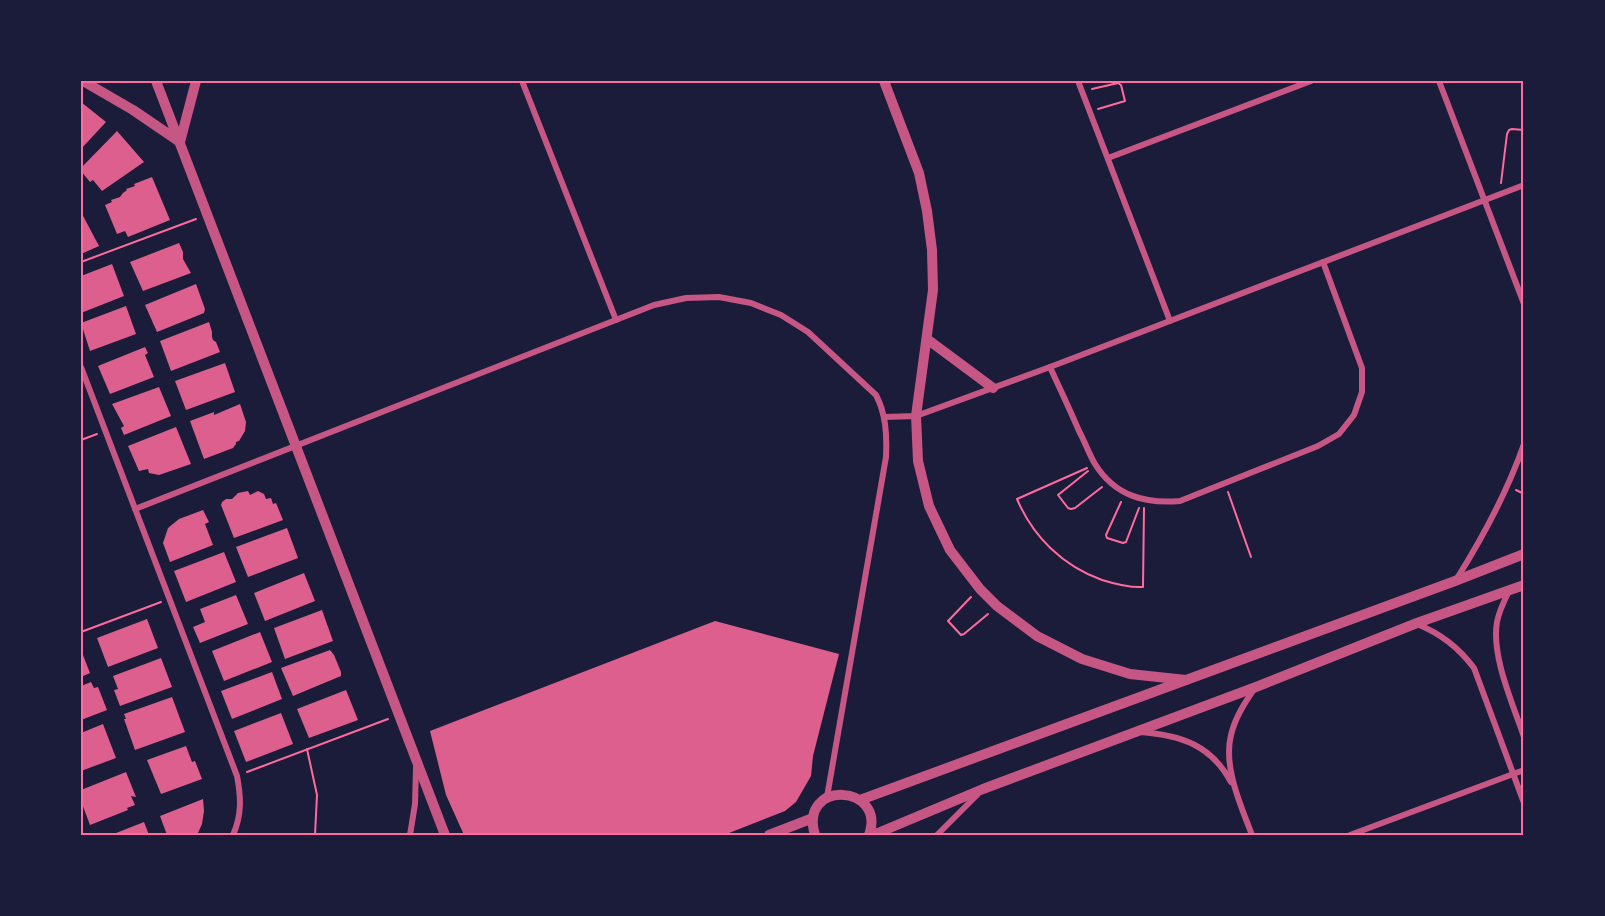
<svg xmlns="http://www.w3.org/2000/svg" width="1605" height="916" font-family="'Crimson Pro',serif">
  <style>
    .building { fill: #dd5f8e }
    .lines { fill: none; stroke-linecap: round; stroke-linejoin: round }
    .path { stroke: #ff6b9d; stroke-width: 2 }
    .minor { stroke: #c65784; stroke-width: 6 }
    .tertiary { stroke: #c65784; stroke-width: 10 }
    .neatline { fill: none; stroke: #ff6b9d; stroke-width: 2 }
  </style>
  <rect width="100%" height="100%" fill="#1b1b3a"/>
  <g class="building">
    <polygon points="81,102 106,122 81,149"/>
    <polygon points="117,131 144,162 102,191 93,180 90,182 81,171 81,168"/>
    <polygon points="152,177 170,220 128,237 125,231 117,234 105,205 112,202 111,200 120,197 123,193 127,190 126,189 135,186 134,184"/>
    <polygon points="81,212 99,246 81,254"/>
    <polygon points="179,243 183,252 183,259 191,273 143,291 130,262"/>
    <polygon points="112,264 124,296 81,313 81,276"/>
    <polygon points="196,284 205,309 204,313 157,332 145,305"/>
    <polygon points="126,306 136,334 90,351 81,323"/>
    <polygon points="209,322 212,332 212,337 213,340 216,342 220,352 171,371 160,341"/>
    <polygon points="145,347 148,353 145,355 154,377 110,394 98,366"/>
    <polygon points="225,363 235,392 186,410 175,381"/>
    <polygon points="159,387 171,416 124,435 121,428 124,426 112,404"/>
    <polygon points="240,404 246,422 245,431 239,441 236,442 236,444 233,448 204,459 190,421 214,412 214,415"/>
    <polygon points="176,427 191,464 159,475 149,473 148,469 139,471 128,446"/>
    <polygon points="248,491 250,495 258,491 264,494 266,499 271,498 273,504 276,503 283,520 234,538 221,505 222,502 226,499 232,499 238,493"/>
    <polygon points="203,510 209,522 205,524 213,545 170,562 163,543 168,528 179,519"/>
    <polygon points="287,528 298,558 248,577 236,547"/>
    <polygon points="224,552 236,582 186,602 174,571"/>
    <polygon points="304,573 315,601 265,621 254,593"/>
    <polygon points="236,595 248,624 200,643 193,627 205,622 200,609"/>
    <polygon points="322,610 333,641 285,659 274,628"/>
    <polygon points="147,619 158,648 108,667 97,638"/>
    <polygon points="715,621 839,654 813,756 811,776 796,802 785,811 724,835 464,835 446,795 430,731"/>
    <polygon points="260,632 272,662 224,681 212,651"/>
    <polygon points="81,650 90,673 81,677"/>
    <polygon points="330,650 334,655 341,672 341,676 293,696 281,668"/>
    <polygon points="161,658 172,687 120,706 114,690 118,689 113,676"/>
    <polygon points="272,672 282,699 232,719 221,691"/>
    <polygon points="91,682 94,688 98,687 107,710 81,720 81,686"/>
    <polygon points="346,690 358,720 309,738 297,709"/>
    <polygon points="172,697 185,732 135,750 124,719 126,719 124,714"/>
    <polygon points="281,713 293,744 246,762 234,731"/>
    <polygon points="103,724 116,758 81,771 81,733"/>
    <polygon points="186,746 192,762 195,761 202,779 161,794 147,760"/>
    <polygon points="126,772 136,797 131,796 135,805 127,808 128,810 90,825 81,801 81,790"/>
    <polygon points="203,799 204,811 202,824 197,835 167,835 160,816"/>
    <polygon points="144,822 149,835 111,835"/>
  </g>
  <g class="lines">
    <g class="path">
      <polyline points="1092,89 1118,83 1121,85 1125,101 1098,109"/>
      <polyline points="1501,183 1507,134 1509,130 1512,129 1524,130"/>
      <polyline points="81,262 196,219"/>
      <polyline points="81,440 97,434"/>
      <path d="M 1087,468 L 1017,499 C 1033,537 1063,566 1102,580 C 1115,584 1129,588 1143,587 L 1144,508"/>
      <polyline points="1088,471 1058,495 1068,508 1071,509 1075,508 1102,487"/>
      <polyline points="1516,490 1524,494"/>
      <polyline points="1228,492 1251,557"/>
      <polyline points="1121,502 1106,535 1107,538 1123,543 1126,542 1139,508"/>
      <polyline points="971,597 948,621 961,635 964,634 988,614"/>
      <polyline points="81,632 161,602"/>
      <polyline points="307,749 317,795 315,835"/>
      <polyline points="247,772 388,719"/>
    </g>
    <g class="minor">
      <polyline points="522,81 616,320"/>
      <polyline points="1078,81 1170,321"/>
      <polyline points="1439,81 1524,304"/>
      <polyline points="1108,158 1311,81"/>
      <path d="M 81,367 L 237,776 C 241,797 242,815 233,835"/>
      <path d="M 1050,367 C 1060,389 1070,410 1079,431 C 1085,442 1089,454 1095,464 C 1115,496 1145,504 1180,501 L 1318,446 L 1339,434 L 1354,415 L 1362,392 L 1362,368 L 1323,262"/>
      <polyline points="884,417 916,416 1050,367 1524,185"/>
      <path d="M 135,509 L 654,305 L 686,298 L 719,297 L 751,303 L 781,315 L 808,332 L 876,395 C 886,414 887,435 886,457 L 827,797"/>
      <path d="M 1456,580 C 1483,537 1507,493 1524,444"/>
      <path d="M 1509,591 C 1504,601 1499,611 1497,622 C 1491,656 1513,704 1524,737"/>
      <path d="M 1417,624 C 1441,634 1458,647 1474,668 L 1524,803"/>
      <path d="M 1140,732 C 1181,735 1211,745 1231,782"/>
      <polyline points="410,835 415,804 416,768"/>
      <polyline points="937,835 977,795"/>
      <path d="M 1252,835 C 1241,806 1223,767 1231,735 C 1235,718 1244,704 1254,689"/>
      <polyline points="1350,835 1524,770"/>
    </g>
    <g class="tertiary">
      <polyline points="83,81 133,110 180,142 196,81"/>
      <polyline points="156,81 445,835"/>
      <polyline points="884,81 919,173 927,211 932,250 933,290 916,416 918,461 929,506 950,550 980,589 997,606 1037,636 1082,659 1130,674 1186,680"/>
      <polyline points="927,339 993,388"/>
      <polyline points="860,800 1455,581 1524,554"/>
      <polyline points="769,835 813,818"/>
      <path d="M 815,835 C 798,779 887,784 869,835"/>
      <polyline points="873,835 983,789 1256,687 1417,623 1524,585"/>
    </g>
  </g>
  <rect width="1605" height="916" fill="none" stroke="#1b1b3a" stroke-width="165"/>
  <rect x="82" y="82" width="1440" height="752" class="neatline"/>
</svg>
